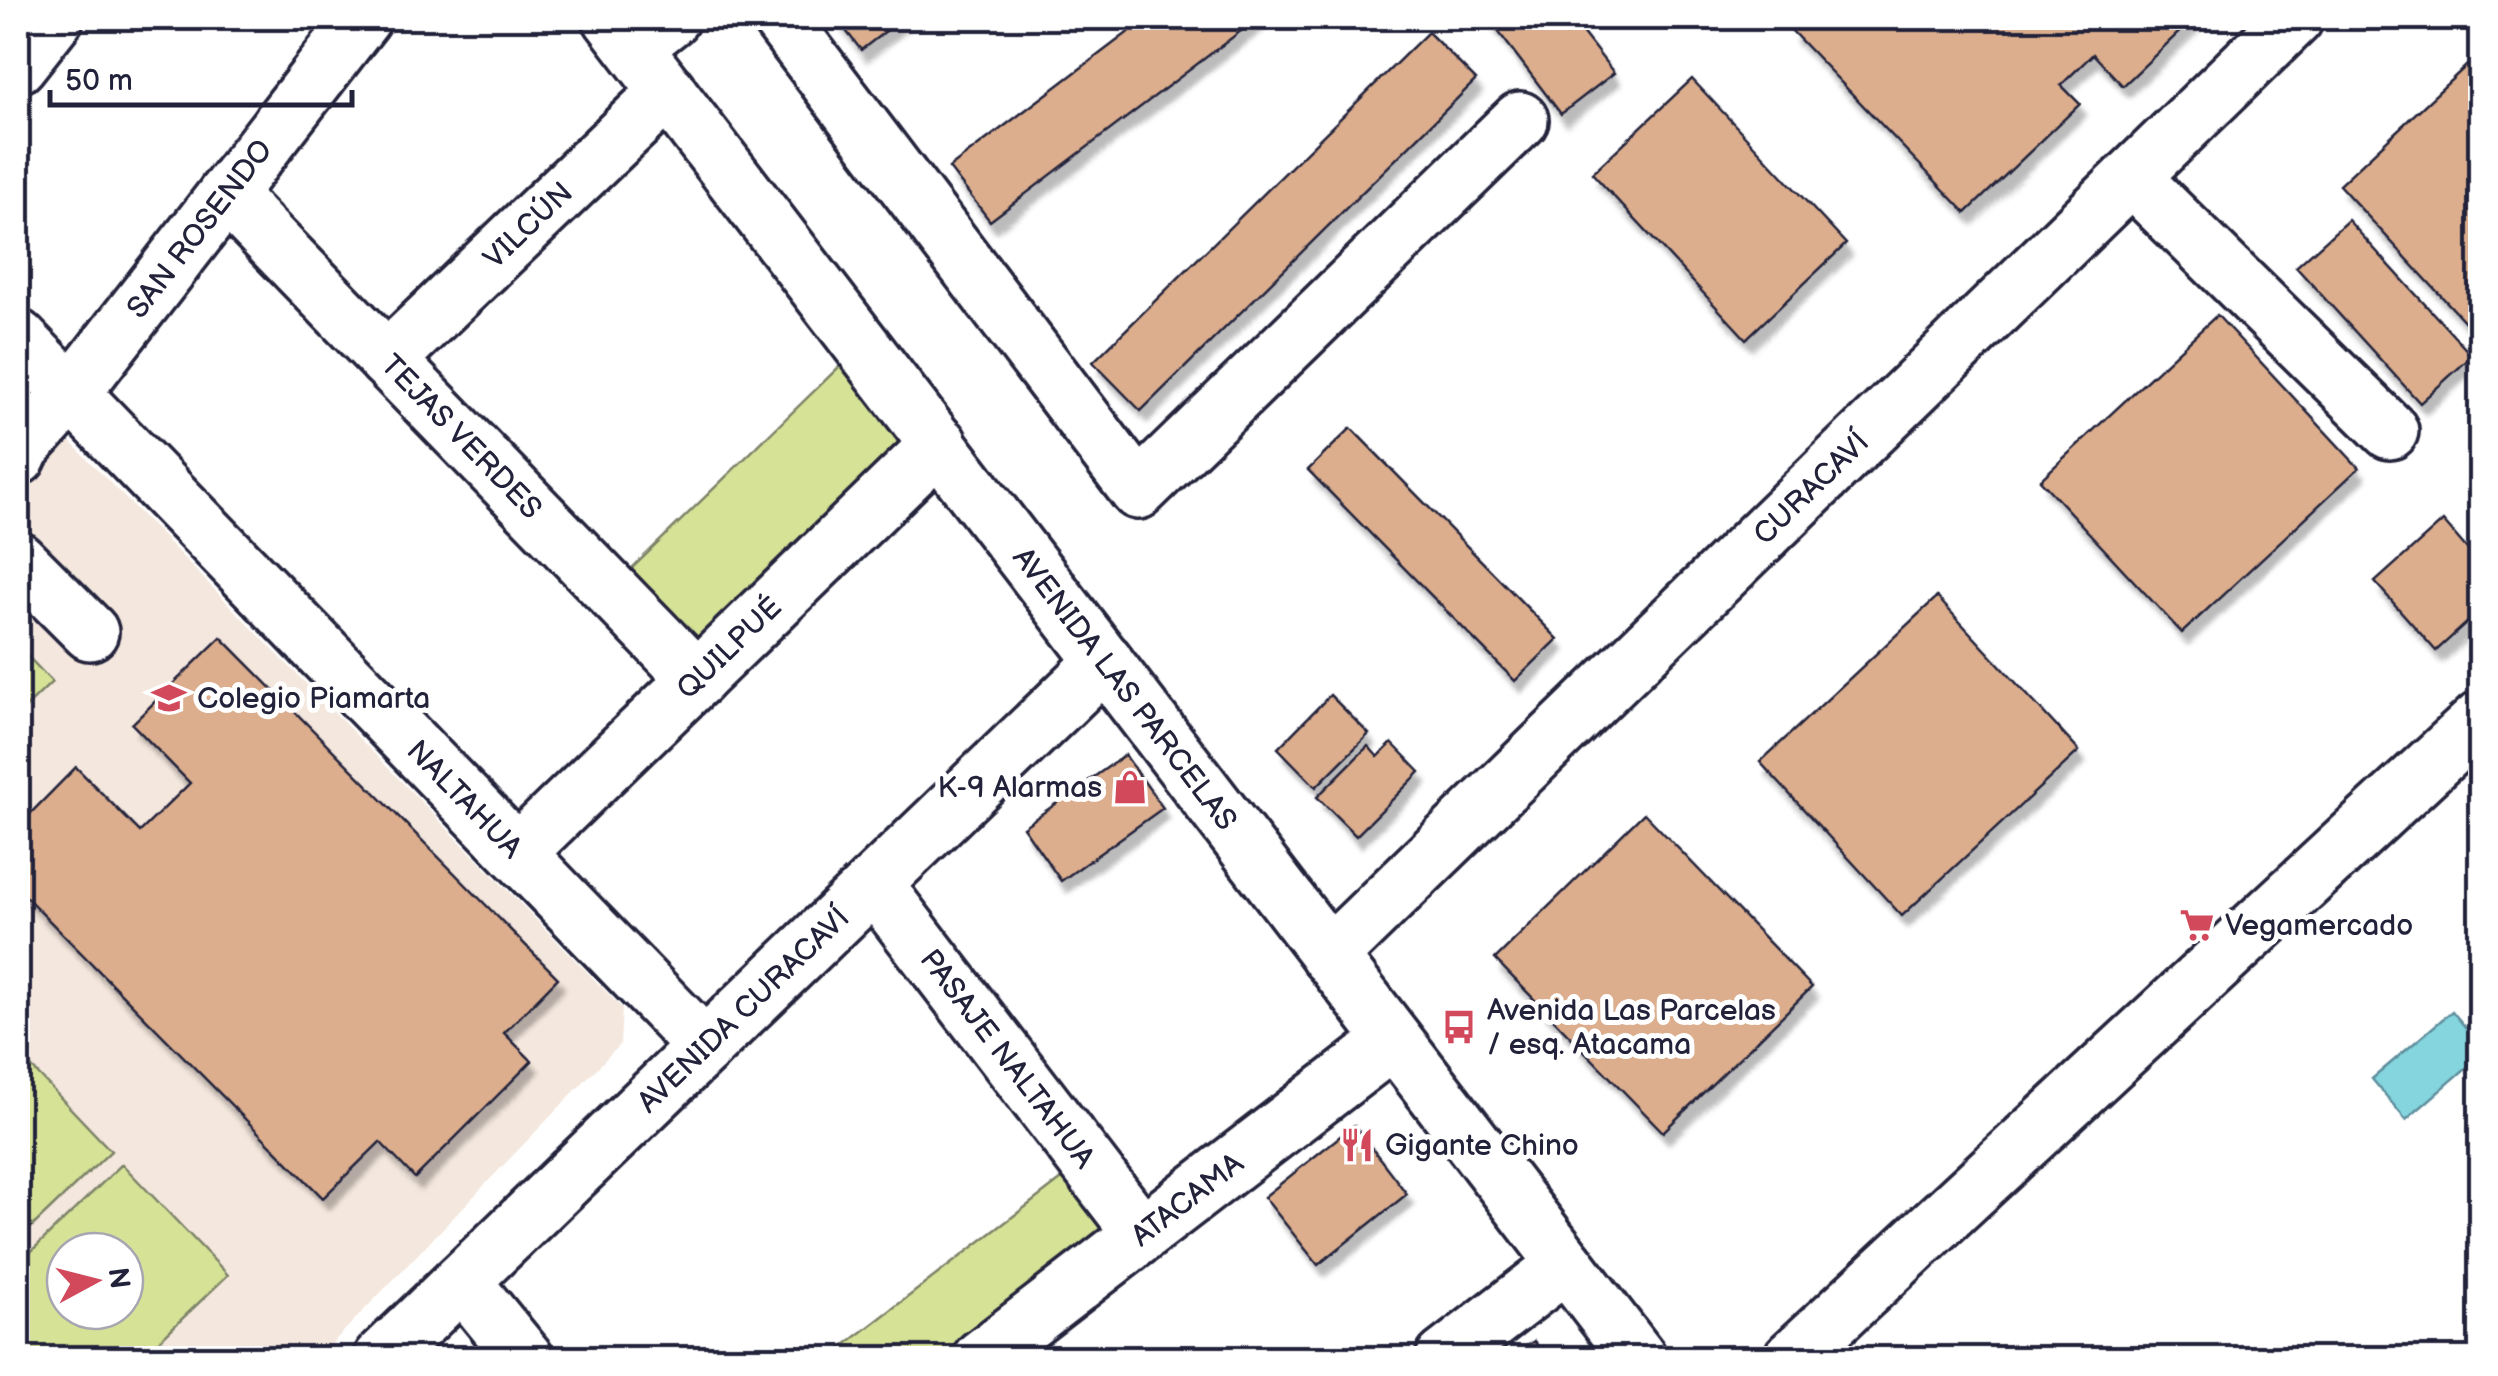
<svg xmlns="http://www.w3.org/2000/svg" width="2498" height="1376" font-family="'Balsamiq Sans',sans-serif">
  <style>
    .built { fill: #f4e7dd; fill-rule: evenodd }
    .green { fill: #d6e396; stroke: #7c8268; stroke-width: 2.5; fill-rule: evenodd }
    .water { fill: #84d5dd; stroke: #5d8d9c; stroke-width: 2.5 }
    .building { fill: #dcae8d; stroke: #22223b; stroke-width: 2.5; filter: url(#shadow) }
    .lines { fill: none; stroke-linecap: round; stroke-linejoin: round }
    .minor-casing { stroke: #22223b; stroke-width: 62 }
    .minor { stroke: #fff; stroke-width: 55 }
    .labels { text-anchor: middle; stroke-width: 10; stroke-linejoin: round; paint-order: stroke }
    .street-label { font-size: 30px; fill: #22223b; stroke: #fff }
    .poi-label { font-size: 30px; fill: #22223b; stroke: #fff; text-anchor: start }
  </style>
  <defs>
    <filter id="shadow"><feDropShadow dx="6" dy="11" stdDeviation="2.5" flood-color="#0004"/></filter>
  </defs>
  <rect width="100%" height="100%" fill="#fff"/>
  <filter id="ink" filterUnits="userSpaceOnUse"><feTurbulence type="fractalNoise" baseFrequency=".01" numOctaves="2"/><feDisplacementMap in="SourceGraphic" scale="20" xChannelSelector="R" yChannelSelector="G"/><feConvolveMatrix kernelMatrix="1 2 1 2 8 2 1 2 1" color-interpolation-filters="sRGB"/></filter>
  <g filter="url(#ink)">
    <path class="built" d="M 18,388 L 622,1008 L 620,1044 L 318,1358 L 18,1358 ZM 65,1251 L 125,1251 L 125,1311 L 65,1311 Z"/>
    <g class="green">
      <polygon points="845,361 912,429 696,639 630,570"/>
      <polygon points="18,646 52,682 18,715"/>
      <polygon points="18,1053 111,1151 18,1240"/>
      <path d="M 122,1164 L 228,1275 L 141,1358 L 18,1358 L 18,1264 ZM 125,1251 L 125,1311 L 65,1311 L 65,1251 Z"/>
      <polygon points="1075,1169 1123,1231 957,1358 828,1358"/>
    </g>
    <polygon class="water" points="2452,1011 2480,1045 2480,1056 2406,1120 2372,1079"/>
    <g class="building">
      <polygon points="836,18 903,18 861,50"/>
      <polygon points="1147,18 1258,18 990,221 949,168"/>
      <polygon points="1488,18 1571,18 1614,73 1561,114"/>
      <polygon points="1804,18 2194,18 2123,86 2093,54 2061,85 2080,104 1966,213 1791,30"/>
      <polygon points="1428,32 1476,80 1141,411 1093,362"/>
      <polygon points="2480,53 2480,338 2339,185"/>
      <polygon points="1692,79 1846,244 1746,339 1592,173"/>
      <polygon points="2348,220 2472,356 2420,403 2296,267"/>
      <polygon points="2217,315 2359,468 2182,633 2040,480"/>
      <polygon points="1351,428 1558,639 1515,681 1308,470"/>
      <polygon points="2443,521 2480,564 2480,611 2436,651 2375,582"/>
      <polygon points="1937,597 2079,751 1902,916 1760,762"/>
      <polygon points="221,637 558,978 504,1033 532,1061 415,1178 380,1142 323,1198 18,889 18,826 76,767 140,832 190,783 132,724"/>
      <polygon points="1330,695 1369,734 1316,787 1278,748"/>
      <polygon points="1392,743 1420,772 1356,836 1317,797 1368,746 1378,757"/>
      <polygon points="1125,755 1163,808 1061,881 1023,827"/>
      <polygon points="1644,813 1812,987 1663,1132 1495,959"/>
      <polygon points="1354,1125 1407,1194 1318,1265 1264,1197"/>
      <polygon points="1534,1341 1547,1358 1510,1358"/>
    </g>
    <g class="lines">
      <g class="minor-casing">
        <g id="minor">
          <path id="s1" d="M 611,18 L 1638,1358"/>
          <polyline points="780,18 1138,491 1520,120"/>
          <polyline points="634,47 671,18"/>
          <polyline points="18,65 55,18"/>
          <polyline points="2131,177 2390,431"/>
          <path id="s2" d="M 226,194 L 697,679"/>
          <path id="s3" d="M 18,338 L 705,1047"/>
          <path id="s4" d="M 387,360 L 668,91"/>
          <path id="s5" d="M 18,457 L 22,448 L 72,393 L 363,18"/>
          <polyline points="18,560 90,632"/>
          <path id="s6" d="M 517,853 L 939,444"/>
          <path id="s7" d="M 874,884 L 1142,1234"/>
          <path id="s8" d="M 1329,956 L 2295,18"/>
          <polyline points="462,1281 525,1358"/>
          <path id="s9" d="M 382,1358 L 1105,661"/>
          <path id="s10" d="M 981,1358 L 1394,1040"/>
          <polyline points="1444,1358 1566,1264"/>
          <polyline points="1792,1358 2480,720"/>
        </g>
      </g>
      <use href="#minor" class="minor"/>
    </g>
  </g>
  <defs>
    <g id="school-bare" transform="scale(2.7)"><path d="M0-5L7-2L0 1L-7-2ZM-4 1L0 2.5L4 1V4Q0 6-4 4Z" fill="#d1495b" stroke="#fff" stroke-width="2.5" paint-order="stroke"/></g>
    <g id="shop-bare" transform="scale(2.7)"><path d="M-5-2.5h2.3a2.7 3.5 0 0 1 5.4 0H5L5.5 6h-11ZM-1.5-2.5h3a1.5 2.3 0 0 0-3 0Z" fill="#d1495b" stroke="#fff" stroke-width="2.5" paint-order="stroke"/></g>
    <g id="supermarket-bare" transform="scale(2.7)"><path d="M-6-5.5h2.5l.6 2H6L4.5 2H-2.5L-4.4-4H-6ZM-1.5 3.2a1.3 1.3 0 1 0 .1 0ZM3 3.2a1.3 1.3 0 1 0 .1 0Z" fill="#d1495b" stroke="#fff" stroke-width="2.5" paint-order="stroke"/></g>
    <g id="bus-bare" transform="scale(2.7)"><path d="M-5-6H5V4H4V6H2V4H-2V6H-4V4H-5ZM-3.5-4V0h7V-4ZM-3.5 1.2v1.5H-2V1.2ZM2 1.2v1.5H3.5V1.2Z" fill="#d1495b" stroke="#fff" stroke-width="2.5" paint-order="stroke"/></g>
    <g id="restaurant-bare" transform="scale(2.7)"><path d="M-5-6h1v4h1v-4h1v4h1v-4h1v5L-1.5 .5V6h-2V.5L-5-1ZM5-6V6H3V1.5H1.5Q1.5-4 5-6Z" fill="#d1495b" stroke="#fff" stroke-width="2.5" paint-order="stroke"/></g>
  </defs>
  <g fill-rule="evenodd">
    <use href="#school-bare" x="169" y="698"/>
    <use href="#shop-bare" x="1130" y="787"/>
    <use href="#supermarket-bare" x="2197" y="925"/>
    <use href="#bus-bare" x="1459" y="1027"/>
    <use href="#restaurant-bare" x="1357" y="1145"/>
  </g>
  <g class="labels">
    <g class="street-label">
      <text dy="10" stroke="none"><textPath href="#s4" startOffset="195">VILCÚN</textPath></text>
      <text dy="10" stroke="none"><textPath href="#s5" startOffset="292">SAN ROSENDO</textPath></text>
      <text dy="10" stroke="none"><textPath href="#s2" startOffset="338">TEJAS VERDES</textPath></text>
      <text dy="10" stroke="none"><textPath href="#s8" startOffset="672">CURACAVÍ</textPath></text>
      <text dy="10" stroke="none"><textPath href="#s6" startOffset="295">QUILPUÉ</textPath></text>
      <text dy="10" stroke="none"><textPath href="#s1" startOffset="845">AVENIDA LAS PARCELAS</textPath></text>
      <text dy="10" stroke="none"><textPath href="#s3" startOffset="642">NALTAHUA</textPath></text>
      <text dy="10" stroke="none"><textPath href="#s9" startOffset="502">AVENIDA CURACAVÍ</textPath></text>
      <text dy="10" stroke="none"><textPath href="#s7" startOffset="220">PASAJE NALTAHUA</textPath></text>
      <text dy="10" stroke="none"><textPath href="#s10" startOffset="260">ATACAMA</textPath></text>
    </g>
    <g class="poi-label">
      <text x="197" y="708">Colegio Piamarta</text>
      <text x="1102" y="797" text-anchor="end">K-9 Alarmas</text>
      <text x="2225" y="935">Vegamercado</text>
      <text x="1487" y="1020">Avenida Las Parcelas<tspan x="1487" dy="34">/ esq. Atacama</tspan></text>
      <text x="1385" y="1155">Gigante Chino</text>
    </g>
  </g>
  <rect width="2498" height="1376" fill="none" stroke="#fff" stroke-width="60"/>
  <rect x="30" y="30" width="2438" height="1316" fill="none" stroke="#22223b" stroke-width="4" filter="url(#ink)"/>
  <g transform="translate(95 1281) rotate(83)"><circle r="48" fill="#ffffff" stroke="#a7a7b1" stroke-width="2.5"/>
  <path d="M0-8L18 38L0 25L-18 38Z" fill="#d1495b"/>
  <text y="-15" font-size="28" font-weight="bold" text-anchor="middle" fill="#22223b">N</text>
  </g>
  <path d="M50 90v15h302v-15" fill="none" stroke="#22223b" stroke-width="5"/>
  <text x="65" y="90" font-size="30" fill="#22223b" stroke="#ffffff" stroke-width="8" paint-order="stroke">50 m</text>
</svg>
